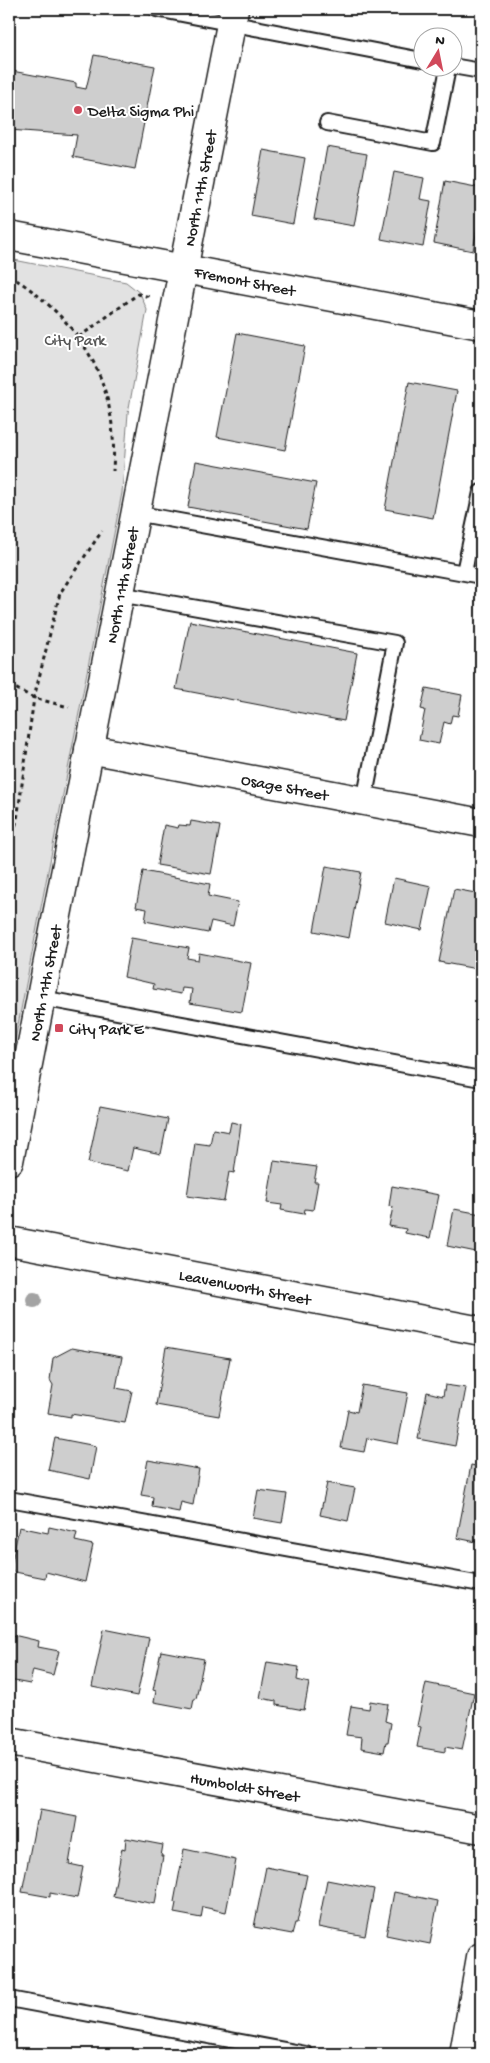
<svg xmlns="http://www.w3.org/2000/svg" width="490" height="2063" font-family="'Gochi Hand',sans-serif">
  <style>
    .green { fill: #e2e2e2; stroke: #7f7f7f }
    .building { fill: #cecece; stroke: #1c1c1c }
    .lines { fill: none; stroke-linecap: round; stroke-linejoin: round }
    .lane-casing { stroke: #1c1c1c; stroke-width: 18 }
    .street-casing { stroke: #1c1c1c; stroke-width: 31 }
    .secondary-casing { stroke: #1c1c1c; stroke-width: 31 }
    .path { stroke: #1c1c1c; stroke-width: 3; stroke-dasharray: 4 4; stroke-linecap: butt }
    .lane { stroke: #fff; stroke-width: 14 }
    .street { stroke: #fff; stroke-width: 28 }
    .secondary { stroke: #fff; stroke-width: 28 }
    .tree { fill: #a3a3a3 }
    .poi-dot { fill: #d1495b; stroke: #fff; stroke-width: 2 }
    .labels { text-anchor: middle; stroke-width: 4; stroke-linejoin: round; paint-order: stroke }
    .poi-label { font-size: 16px; fill: #1c1c1c; stroke: #fff; text-anchor: start }
    .street-label { font-size: 16px; fill: #1c1c1c; stroke: #fff }
    .park-label { font-size: 16px; fill: #575757; stroke: #fff }
  </style>
  <rect width="100%" height="100%" fill="#fff"/>
  <filter id="ink" filterUnits="userSpaceOnUse"><feTurbulence type="fractalNoise" baseFrequency=".02" numOctaves="2"/><feDisplacementMap in="SourceGraphic" scale="10" xChannelSelector="R" yChannelSelector="G"/><feConvolveMatrix kernelMatrix="1 2 1 2 8 2 1 2 1" color-interpolation-filters="sRGB"/></filter>
  <g filter="url(#ink)">
    <polygon class="green" points="9,259 126,282 140,293 147,310 128,413 122,493 9,1071"/>
    <g class="building">
      <polygon points="94,55 155,66 135,169 73,157 77,135 9,130 9,91 12,71 76,83 76,87 86,89"/>
      <polygon points="327,147 367,154 354,226 314,219"/>
      <polygon points="263,150 305,158 293,224 251,216"/>
      <polygon points="394,172 424,178 420,199 431,201 423,247 381,239"/>
      <polygon points="445,181 481,188 481,206 473,251 434,243"/>
      <polygon points="237,333 305,346 285,450 217,437"/>
      <polygon points="409,382 457,391 433,518 385,509"/>
      <polygon points="196,461 316,483 307,529 188,507"/>
      <polygon points="190,621 357,653 344,721 176,689"/>
      <polygon points="426,688 462,695 458,716 452,715 450,724 444,722 439,744 419,740 425,710 421,709"/>
      <polygon points="481,705 481,728 477,727"/>
      <polygon points="481,730 481,755 477,755"/>
      <polygon points="191,821 220,826 211,874 157,865 164,825 178,828 179,825 190,826"/>
      <polygon points="326,866 361,872 349,938 314,931"/>
      <polygon points="143,871 210,884 208,896 238,902 233,926 211,921 208,933 145,921 147,909 136,907"/>
      <polygon points="394,878 431,886 422,930 385,922"/>
      <polygon points="454,889 481,894 481,948 477,969 439,962"/>
      <polygon points="131,938 189,948 187,958 198,960 199,953 251,963 242,1012 190,1003 192,989 182,988 181,994 153,989 154,984 124,977"/>
      <polygon points="100,1106 168,1119 161,1154 133,1148 128,1171 88,1163"/>
      <polygon points="231,1122 241,1124 234,1173 229,1172 224,1201 187,1196 195,1143 210,1145 213,1129 229,1132"/>
      <polygon points="274,1161 317,1167 314,1182 318,1182 313,1210 305,1209 304,1214 281,1210 282,1205 267,1203"/>
      <polygon points="392,1186 439,1195 430,1238 405,1233 406,1229 389,1226 393,1207 389,1206"/>
      <polygon points="454,1209 481,1214 481,1253 447,1246"/>
      <polygon points="166,1347 230,1358 219,1416 156,1405"/>
      <polygon points="72,1348 122,1357 116,1388 132,1391 125,1423 71,1414 71,1417 48,1413 53,1385 50,1380 53,1358"/>
      <polygon points="362,1385 408,1393 398,1444 367,1438 364,1452 341,1448 348,1410 357,1412"/>
      <polygon points="445,1385 466,1388 455,1446 418,1439 427,1392 443,1396"/>
      <polygon points="55,1438 96,1446 90,1479 48,1470"/>
      <polygon points="148,1460 199,1469 193,1505 181,1502 179,1512 152,1507 153,1497 141,1495"/>
      <polygon points="471,1465 481,1467 481,1543 457,1538"/>
      <polygon points="327,1483 355,1488 348,1521 320,1515"/>
      <polygon points="258,1490 287,1494 282,1523 253,1518"/>
      <polygon points="19,1527 48,1533 49,1527 77,1533 75,1541 93,1545 85,1582 46,1572 45,1578 10,1571"/>
      <polygon points="104,1629 149,1638 137,1696 92,1687"/>
      <polygon points="9,1634 39,1641 38,1647 59,1651 53,1675 33,1670 30,1684 9,1680"/>
      <polygon points="161,1651 204,1659 196,1699 194,1699 192,1709 154,1702 156,1691 153,1690"/>
      <polygon points="267,1662 299,1667 297,1680 309,1683 304,1710 276,1705 276,1701 260,1698"/>
      <polygon points="426,1683 474,1693 462,1750 445,1747 445,1752 417,1747 421,1727 417,1726"/>
      <polygon points="370,1701 388,1704 385,1721 391,1723 388,1742 386,1742 384,1752 361,1748 362,1737 346,1735 351,1706 369,1709"/>
      <polygon points="40,1810 77,1817 69,1864 83,1867 77,1898 50,1893 50,1897 22,1892 36,1821 38,1821"/>
      <polygon points="126,1838 163,1845 161,1856 163,1856 155,1904 113,1896 122,1848 125,1849"/>
      <polygon points="184,1849 236,1860 226,1912 203,1907 201,1918 174,1913 176,1903 174,1902"/>
      <polygon points="266,1867 307,1875 297,1923 295,1923 292,1934 254,1927"/>
      <polygon points="327,1880 374,1889 365,1936 318,1927"/>
      <polygon points="394,1892 438,1901 430,1944 386,1935"/>
    </g>
    <g class="lines">
      <g class="lane-casing">
        <g id="lane">
          <polyline points="156,9 422,60"/>
          <polyline points="452,66 481,71"/>
          <polyline points="327,123 433,143 448,68"/>
          <polyline points="135,513 481,576"/>
          <polyline points="464,572 481,492"/>
          <polyline points="119,594 395,643 364,801"/>
          <polyline points="41,998 481,1079"/>
          <polyline points="9,1499 481,1584"/>
          <polyline points="9,1999 306,2054"/>
        </g>
      </g>
      <g class="street-casing">
        <g id="street">
          <polyline points="9,236 481,325"/>
          <polyline points="89,749 481,823"/>
          <polyline points="9,1742 481,1829"/>
          <polyline points="464,2054 481,1957"/>
        </g>
      </g>
      <g class="secondary-casing">
        <g id="secondary">
          <polyline points="9,1161 234,9"/>
          <polyline points="9,1241 481,1331"/>
        </g>
      </g>
      <g class="path">
        <path d="M 9,276 C 25,284 39,296 52,308 C 100,353 117,406 113,471"/>
        <polyline points="79,337 138,294 150,297"/>
        <polyline points="9,685 34,698 69,707"/>
        <polyline points="9,849 17,820 34,698 60,593 102,531"/>
      </g>
      <use href="#lane" class="lane"/>
      <use href="#street" class="street"/>
      <use href="#secondary" class="secondary"/>
    </g>
    <circle class="tree" cx="34" cy="1300" r="8"/>
  </g>
  <g class="poi-dot">
    <circle cx="78" cy="110" r="5"/>
    <rect x="54" y="1023" width="10" height="10" rx="2.5"/>
  </g>
  <g class="labels">
    <g class="poi-label">
      <text x="88" y="116">Delta Sigma Phi</text>
      <text x="69" y="1034">City Park E</text>
    </g>
    <g class="street-label">
      <text transform="translate(199 188) rotate(-79)" y="6">North 11th Street</text>
      <text transform="translate(245 280) rotate(11)" y="6">Fremont Street</text>
      <text transform="translate(121 585) rotate(-79)" y="6">North 11th Street</text>
      <text transform="translate(285 786) rotate(11)" y="6">Osage Street</text>
      <text transform="translate(44 983) rotate(-79)" y="6">North 11th Street</text>
      <text transform="translate(245 1286) rotate(11)" y="6">Leavenworth Street</text>
      <text transform="translate(245 1786) rotate(10)" y="6">Humboldt Street</text>
    </g>
    <g class="park-label">
      <text x="75" y="345">City Park</text>
    </g>
  </g>
  <rect width="490" height="2063" fill="none" stroke="#fff" stroke-width="30"/>
  <rect x="15" y="15" width="460" height="2033" fill="none" stroke="#1c1c1c" stroke-width="2" filter="url(#ink)"/>
  <g transform="translate(438 52) rotate(10)"><circle r="24" fill="#ffffff" stroke="#a4a4a4"/>
  <path d="M0-4L9 19L0 12L-9 19Z" fill="#d1495b"/>
  <text y="-8" font-size="14" font-weight="bold" text-anchor="middle" fill="#1c1c1c">N</text>
  </g>
</svg>
